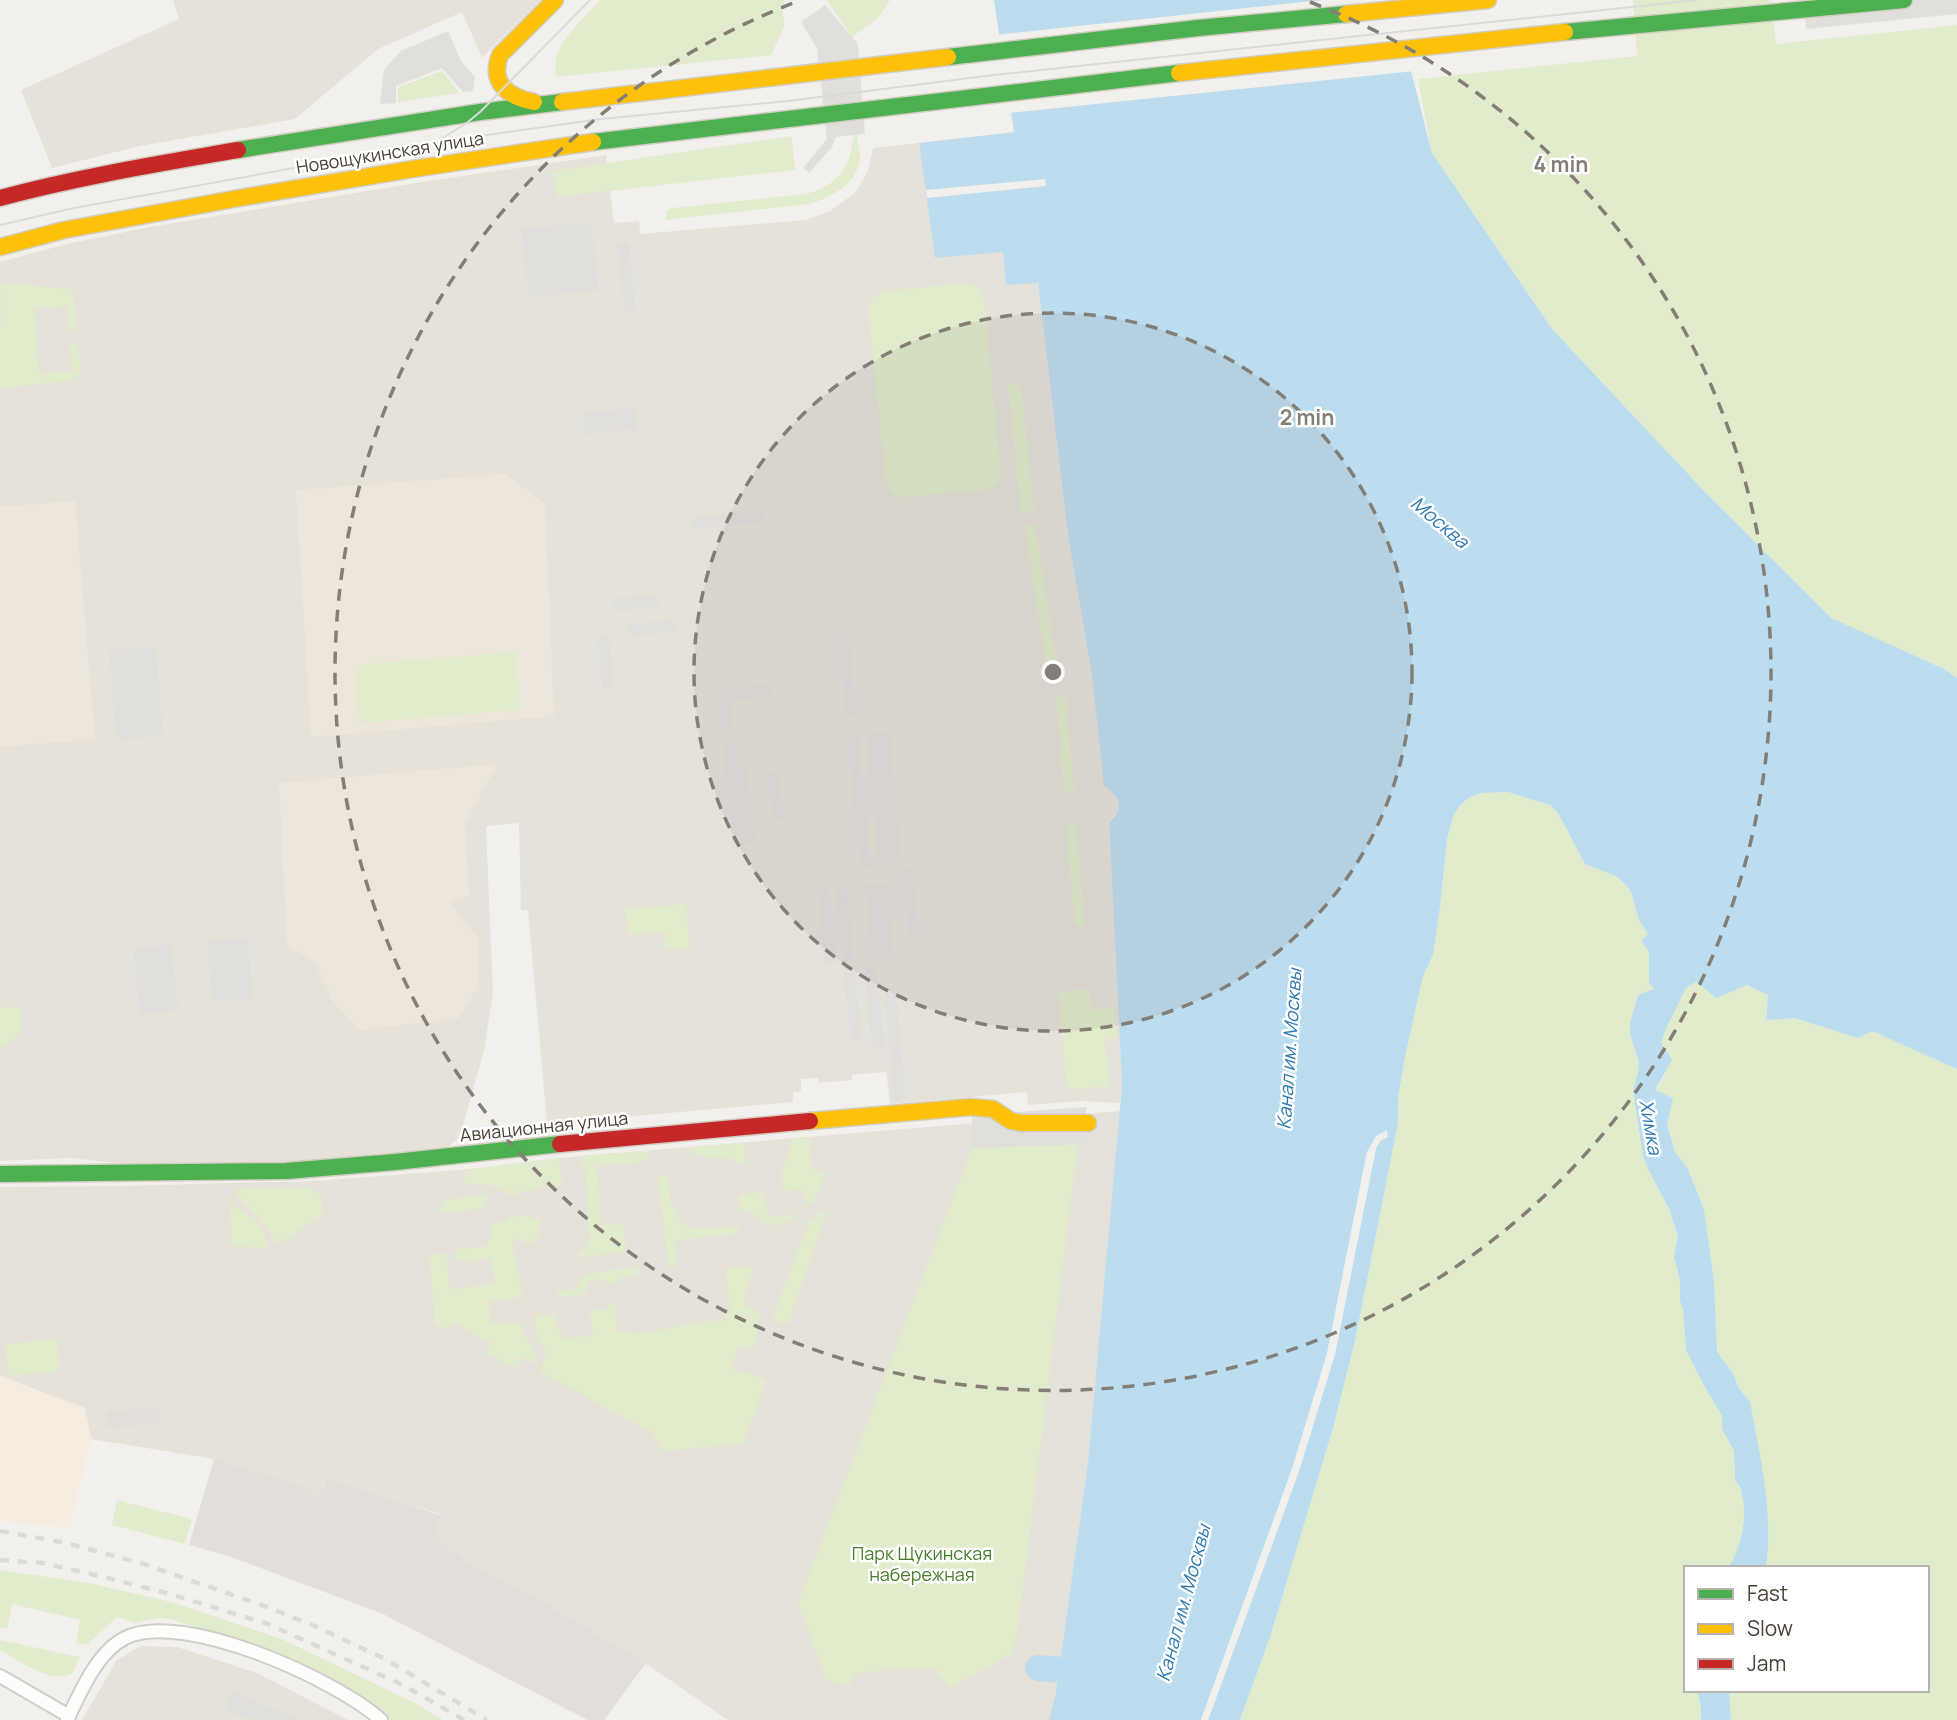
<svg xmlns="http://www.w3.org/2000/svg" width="1957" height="1720" font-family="Manrope,sans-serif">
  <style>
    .residential { fill: #e6e2d9 }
    .commercial { fill: #f5ecdf }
    .industrial { fill: #e2dfda }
    .education { fill: #ede7db }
    .green { fill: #e0eccc }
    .parking { fill: #e1dfdc }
    .water { fill: #bcdcf0 }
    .pier { fill: #f2f0ec }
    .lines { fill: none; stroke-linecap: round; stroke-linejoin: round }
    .river { stroke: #bcdcf0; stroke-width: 26 }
    .street-casing { stroke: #d0ceca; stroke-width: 16 }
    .fast-casing { stroke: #d2cdc3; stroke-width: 19 }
    .slow-casing { stroke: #d2cdc3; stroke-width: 19 }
    .jam-casing { stroke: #d2cdc3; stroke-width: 19 }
    .street { stroke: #fdfdfc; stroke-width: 12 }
    .fast { stroke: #4caf50; stroke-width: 16 }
    .slow { stroke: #ffc107; stroke-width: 16 }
    .jam { stroke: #c62828; stroke-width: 16 }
    .tram { stroke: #dadad9; stroke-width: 2 }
    .rail { stroke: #dadad9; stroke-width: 4.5; stroke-dasharray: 9 9; stroke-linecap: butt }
    .ring { fill: none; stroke: #847f76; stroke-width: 3.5; stroke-dasharray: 12 9 }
    .labels { text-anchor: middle; stroke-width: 5; stroke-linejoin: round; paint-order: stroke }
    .street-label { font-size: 18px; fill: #494237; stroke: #fff }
    .park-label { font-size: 18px; fill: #497d29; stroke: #fff }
    .water-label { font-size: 19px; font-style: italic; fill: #2d7ab0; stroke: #fff }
    .centre { fill: #847f76; stroke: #fff; stroke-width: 3.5 }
    .ring-label { font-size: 21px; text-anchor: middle; font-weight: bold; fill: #847f76; stroke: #fff; stroke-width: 5; stroke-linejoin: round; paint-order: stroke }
  </style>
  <rect width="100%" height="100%" fill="#f2f0ec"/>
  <g class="residential">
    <polygon points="173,0 541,0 482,58 462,12 378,49 295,119 140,146 52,168 21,90 179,19"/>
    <polygon points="919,143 926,190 1003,252 1038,282 1068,536 1114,791 1119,804 1118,811 1109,822 1122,1084 1120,1103 1082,1101 1028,1105 1027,1092 890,1104 886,1072 852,1075 852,1080 819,1083 818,1078 801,1079 801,1091 793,1092 793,1102 547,1124 528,910 521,910 519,823 486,826 493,992 484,1051 463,1125 457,1139 447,1148 304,1162 186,1165 133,1165 71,1158 0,1161 0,262 67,244 150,227 422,182 606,155 614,223 639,221 640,234 806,220 830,211 855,193 868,171 873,148"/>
    <polygon points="1120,1111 1088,1462 1056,1693 1049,1720 728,1720 636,1657 526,1591 466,1561 435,1535 441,1514 325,1480 320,1498 214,1459 91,1439 84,1408 0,1376 0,1187 120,1186 316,1181 470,1169 580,1156"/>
    <polygon points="141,1646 177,1647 257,1673 348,1720 82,1720 117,1660"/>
  </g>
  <polygon class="commercial" points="0,1376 85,1408 91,1439 70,1528 0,1521"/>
  <g class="industrial">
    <polygon points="159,1407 161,1424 107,1428 106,1411"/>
    <polygon points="214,1459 307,1488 319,1498 326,1479 441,1515 435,1535 466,1561 526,1591 646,1663 604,1720 588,1720 381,1613 229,1556 189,1545"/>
  </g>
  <g class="education">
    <polygon points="506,474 545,504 554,716 311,737 296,490"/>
    <polygon points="75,501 95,739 0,747 0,507"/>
    <polygon points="498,764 465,823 469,896 449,902 478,938 478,987 459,1018 360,1030 333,1001 314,961 287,946 279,783"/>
  </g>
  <g class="green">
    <path d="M 600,0 L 785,0 L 782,10 L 785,25 L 771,55 L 557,77 C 555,70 554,63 557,55 C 563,36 587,15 600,0 Z"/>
    <polygon points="827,0 890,0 879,17 852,37"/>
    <polygon points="1633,0 1771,0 1776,44 1957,25 1957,678 1944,669 1831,619 1704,491 1552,329 1432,153 1418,79 1637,56"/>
    <polygon points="442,71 460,93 398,102 398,87"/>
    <path d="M 856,131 C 858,140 860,149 860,158 C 858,184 831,197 810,204 L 665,220 L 667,211 L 672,208 L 806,194 C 825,189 843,178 849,158 C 852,149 852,140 856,131 Z"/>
    <polygon points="792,136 795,170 557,197 553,171"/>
    <polygon points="0,283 73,289 77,330 69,330 67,306 34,308 39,374 72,372 70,343 78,343 81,374 70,381 0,388 0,327 1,326"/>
    <path d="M 964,283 L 976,287 L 984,299 L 1001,476 L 996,484 L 985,490 L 901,497 L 891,492 L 886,483 L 868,310 C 870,300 875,295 884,291 Z"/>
    <polygon points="1021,384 1034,512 1021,513 1008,385"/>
    <polygon points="1035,524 1058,672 1047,673 1025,526"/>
    <polygon points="515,652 520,710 359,723 354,665"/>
    <polygon points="1066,696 1074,793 1064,794 1056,697"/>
    <polygon points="1508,792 1550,805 1558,813 1585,864 1616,876 1627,886 1631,892 1639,920 1649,935 1649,976 1654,989 1638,995 1630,1023 1630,1034 1638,1059 1639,1068 1633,1090 1643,1156 1647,1167 1669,1209 1678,1237 1674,1257 1680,1281 1680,1301 1683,1309 1686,1350 1706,1389 1722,1417 1722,1429 1734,1451 1735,1479 1741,1489 1744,1506 1744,1519 1742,1534 1738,1548 1729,1568 1686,1568 1686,1690 1697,1690 1701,1708 1701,1720 1240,1720 1271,1634 1333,1428 1355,1341 1398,1123 1398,1098 1406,1052 1423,976 1433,955 1440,907 1447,839 1454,814 1461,804 1470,797 1482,793"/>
    <polygon points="1066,825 1076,825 1085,925 1075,926"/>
    <polygon points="686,904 690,948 666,950 664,932 628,935 625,909"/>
    <path d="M 1695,982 L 1715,996 L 1747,985 L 1768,995 L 1766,1020 L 1795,1018 L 1858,1038 L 1872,1031 L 1957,1069 L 1957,1720 L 1731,1720 L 1729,1690 L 1927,1690 L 1927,1568 L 1766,1568 C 1774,1513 1760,1456 1750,1402 L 1739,1388 L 1732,1372 L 1717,1352 L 1714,1281 L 1704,1209 L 1687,1167 L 1675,1152 L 1667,1124 L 1673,1098 L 1655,1090 L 1665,1075 L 1661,1043 L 1665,1031 L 1686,988 Z"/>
    <polygon points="1089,989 1091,1010 1115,1008 1117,1037 1105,1039 1109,1086 1067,1090 1058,992"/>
    <path d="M 20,1006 C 22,1028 23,1039 0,1048 L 0,1008 Z"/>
    <polygon points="810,1137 811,1167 825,1173 813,1204 806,1203 804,1192 796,1190 783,1191 782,1172 792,1139"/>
    <polygon points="744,1143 746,1163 736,1163 735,1160 731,1158 709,1158 690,1152 690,1147"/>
    <polygon points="1078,1144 1017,1635 1011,1654 951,1688 933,1668 889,1669 855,1674 850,1685 827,1681 798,1603 972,1148"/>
    <polygon points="648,1151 646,1159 639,1162 597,1166 601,1225 623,1224 626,1247 623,1252 574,1258 584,1249 590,1241 585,1167 581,1165 580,1156"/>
    <path d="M 559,1158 L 562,1186 L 549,1188 L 548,1181 L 542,1182 L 542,1189 L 517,1192 L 517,1196 L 511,1196 C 494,1182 483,1184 462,1184 L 470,1169 Z"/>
    <path d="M 669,1175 C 670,1185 669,1198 673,1208 C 683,1237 716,1228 738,1226 L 739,1233 L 674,1241 L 676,1267 L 669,1267 L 657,1176 Z"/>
    <path d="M 313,1188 L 321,1195 L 323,1214 L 277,1245 C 265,1219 251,1213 235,1193 L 237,1189 Z"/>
    <path d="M 765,1192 L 768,1217 L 798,1215 L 780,1226 L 762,1223 C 756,1215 750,1209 740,1210 L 738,1195 Z"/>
    <polygon points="485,1195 486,1208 441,1213 441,1208 445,1200"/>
    <path d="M 230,1203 C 251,1216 265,1223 269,1249 L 231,1245 Z"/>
    <polygon points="819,1211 826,1214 788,1324 775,1321 774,1313 810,1219 816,1218"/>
    <polygon points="531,1215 531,1219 540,1218 540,1235 529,1245 517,1239 512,1243 523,1297 489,1301 491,1324 519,1323 533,1350 538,1365 522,1357 517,1367 512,1367 487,1353 490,1343 453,1322 446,1330 435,1324 429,1254 446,1254 450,1289 495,1284 492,1259 463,1262 456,1260 456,1251 459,1249 488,1246 488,1240 492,1239 490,1223 508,1221 508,1217"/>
    <polygon points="637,1267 638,1276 620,1278 620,1282 606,1283 605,1280 586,1281 587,1294 558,1297 557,1291 575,1289 584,1274"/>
    <polygon points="754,1267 745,1294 745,1304 757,1311 760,1315 753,1351 739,1346 731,1368 767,1380 743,1444 663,1451 652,1433 540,1372 546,1352 536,1335 534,1308 540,1317 556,1314 558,1330 561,1330 563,1339 593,1335 590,1311 608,1309 608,1304 615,1303 617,1331 639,1334 701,1322 725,1320 725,1313 730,1312 725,1268"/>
    <polygon points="57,1339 60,1371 8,1376 5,1344"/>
    <polygon points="117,1500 192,1519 185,1544 112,1525"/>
    <polygon points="0,1570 89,1583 175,1603 284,1640 415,1703 442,1720 391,1720 377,1707 346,1689 265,1649 170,1619 158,1618 135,1623 117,1617 87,1645 76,1643 80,1620 12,1604 7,1629 0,1628"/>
    <path d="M 0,1640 L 80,1657 L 72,1674 C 49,1684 20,1661 0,1650 Z"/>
  </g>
  <g class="parking">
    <polygon points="1803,0 1957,0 1957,14 1806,29"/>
    <polygon points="825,5 858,44 865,134 836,137 832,147 809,173 803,168 827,139 817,48 801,22"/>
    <polygon points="448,31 461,61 475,77 473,91 463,92 442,68 396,86 396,103 380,104 384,70 401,51"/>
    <polygon points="591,222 599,290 529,298 521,229"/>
    <polygon points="629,243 635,310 624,311 618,244"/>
    <polygon points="636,408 637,429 584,434 582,412"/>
    <polygon points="765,511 766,523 693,529 692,518"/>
    <polygon points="657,595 658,607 615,611 614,599"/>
    <polygon points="676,620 677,632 628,636 627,624"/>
    <polygon points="849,633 856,717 846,717 838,634"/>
    <polygon points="609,636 613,687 602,688 598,638"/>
    <polygon points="156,646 163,736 116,740 109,650"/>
    <polygon points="771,684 772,697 730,701 733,732 722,733 718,689"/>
    <polygon points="890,732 900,849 896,858 890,865 879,866 866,734"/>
    <polygon points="858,735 871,867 860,868 847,736"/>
    <polygon points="734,741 736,766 747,765 755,843 733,846 723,742"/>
    <polygon points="779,771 783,819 772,820 768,773"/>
    <polygon points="912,867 919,934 908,935 902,868"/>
    <polygon points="887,883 894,958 872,960 865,885"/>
    <polygon points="847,886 854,961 843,962 836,887"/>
    <polygon points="829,888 836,963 825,964 818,889"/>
    <polygon points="248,938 252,999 212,1002 207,941"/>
    <polygon points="171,944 178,1010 140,1014 133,948"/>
    <polygon points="854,966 862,1041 851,1042 843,967"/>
    <polygon points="876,966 884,1047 872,1047 864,967"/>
    <polygon points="895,987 906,1099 894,1100 884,989"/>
    <polygon points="1086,1107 1087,1144 972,1148 972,1115"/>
    <polygon points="232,1691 299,1720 251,1720 224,1709"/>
  </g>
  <g class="water">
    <path d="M 994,0 L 1393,0 L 1432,153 L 1552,329 L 1704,491 L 1831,618 L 1944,669 L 1957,678 L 1957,1069 L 1872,1031 L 1858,1038 L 1795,1018 L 1766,1020 L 1768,995 L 1747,985 L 1716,998 L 1696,982 L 1686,988 L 1665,1031 L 1661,1043 L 1672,1060 L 1655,1090 L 1673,1098 L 1667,1125 L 1675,1152 L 1687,1167 L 1704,1209 L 1714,1281 L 1717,1352 L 1732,1372 L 1739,1388 L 1750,1402 C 1760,1456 1774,1513 1766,1568 L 1729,1568 L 1738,1548 L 1742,1534 L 1744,1519 L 1744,1506 L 1741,1489 L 1735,1479 L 1734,1451 L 1722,1429 L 1722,1416 L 1706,1389 L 1686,1350 L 1683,1309 L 1680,1301 L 1680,1281 L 1674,1257 L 1678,1236 L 1669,1209 L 1647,1167 L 1643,1156 L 1633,1090 L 1639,1068 L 1638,1059 L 1630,1034 L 1630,1023 L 1638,995 L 1654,989 L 1649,982 L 1649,951 L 1641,941 L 1648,934 L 1639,920 L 1631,892 L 1627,886 L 1616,876 L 1585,864 L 1558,813 L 1550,805 L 1508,792 L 1482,793 L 1470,797 L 1461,804 L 1454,814 L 1447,839 L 1440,907 L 1433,955 L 1423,976 L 1406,1052 L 1398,1098 L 1398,1123 L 1355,1341 L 1333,1428 L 1271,1634 L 1240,1720 L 1208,1720 L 1299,1471 L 1335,1354 L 1376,1148 L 1387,1131 L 1367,1152 L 1327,1354 L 1292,1469 L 1201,1720 L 1049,1720 L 1056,1692 L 1088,1462 L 1122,1085 L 1109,822 C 1125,809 1120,795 1104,786 L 1092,675 L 1068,536 L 1038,283 L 1006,285 L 1003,252 L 935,258 L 919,143 L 1014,132 Z"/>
    <polygon points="1697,1690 1729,1690 1731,1720 1701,1720 1701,1708"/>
  </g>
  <g class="pier">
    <polygon points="1322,0 1396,0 1415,71 1008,113 995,35"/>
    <polygon points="1045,179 1046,186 927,198 926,190"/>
    <polygon points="1387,1130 1388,1137 1380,1141 1376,1148 1335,1354 1299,1471 1208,1720 1201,1720 1292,1469 1327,1354 1367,1152 1376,1136"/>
  </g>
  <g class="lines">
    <polyline class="river" points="1038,1668 1096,1673"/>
    <g class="street-casing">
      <g id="street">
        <polyline points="0,1676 69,1716"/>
        <path d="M 67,1720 C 80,1693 97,1652 125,1638 C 182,1609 337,1680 381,1720"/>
      </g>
    </g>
    <g class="fast-casing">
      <g id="fast">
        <polyline points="1565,32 1904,0"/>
        <polyline points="948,57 1198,28 1346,14"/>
        <polyline points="593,142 1179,73"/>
        <polyline points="238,150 480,112 562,102"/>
        <polyline points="0,1174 286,1171 395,1162 560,1144"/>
      </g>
    </g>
    <g class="slow-casing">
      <g id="slow">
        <polyline points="1346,14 1488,0"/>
        <polyline points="1179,73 1565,32"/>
        <path d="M 534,102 C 509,97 489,84 500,55 L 555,0"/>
        <polyline points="562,102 948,57"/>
        <polyline points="0,247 64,230 245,197 419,168 593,142"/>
        <polyline points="810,1121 971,1107 993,1109 1011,1121 1022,1123 1088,1123"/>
      </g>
    </g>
    <g class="jam-casing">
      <g id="jam">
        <path d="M 0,198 C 78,177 158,164 238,150"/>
        <polyline points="560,1144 810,1121"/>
      </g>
    </g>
    <use href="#street" class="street"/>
    <use href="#fast" class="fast"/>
    <use href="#slow" class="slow"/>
    <use href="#jam" class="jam"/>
    <g class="tram">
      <polyline points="443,138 468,122 480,112 590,0"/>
      <polyline points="0,225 74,208 360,156 473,137 601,119 788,101 994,75 1697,0"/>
    </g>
    <g class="rail">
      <polyline points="0,1531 66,1543 144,1564 267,1607 317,1627 385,1659 487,1720"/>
      <polyline points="0,1560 43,1563 104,1577 170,1594 268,1624 403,1685 464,1720"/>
    </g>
  </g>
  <circle cx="1053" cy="672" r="359" fill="#847f76" fill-opacity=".12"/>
  <g class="ring">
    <circle cx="1053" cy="672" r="359"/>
    <path d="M1310 2A718 718 0 1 1 796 2"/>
  </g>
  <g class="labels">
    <g class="street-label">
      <text transform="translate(390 153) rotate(-9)" y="6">Новощукинская улица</text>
      <text transform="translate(544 1127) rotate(-6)" y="6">Авиационная улица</text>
    </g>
    <g class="park-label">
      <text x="922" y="1560">Парк Щукинская<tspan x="922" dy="21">набережная</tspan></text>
    </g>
    <g class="water-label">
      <text transform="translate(1440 522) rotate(40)" y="7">Москва</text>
      <text transform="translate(1289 1049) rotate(-86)" y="7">Канал им. Москвы</text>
      <text transform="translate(1651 1127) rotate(80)" y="7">Химка</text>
      <text transform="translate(1183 1603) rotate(-75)" y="7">Канал им. Москвы</text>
    </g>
  </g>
  <circle cx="1053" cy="672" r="10" class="centre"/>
  <g class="ring-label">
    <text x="1561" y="172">4 min</text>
    <text x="1307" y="425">2 min</text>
  </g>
  <rect x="1684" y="1566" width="245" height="126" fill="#ffffff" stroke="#b6b3af" stroke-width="2"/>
  <rect x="1698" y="1589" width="35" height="10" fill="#4caf50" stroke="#b6b3af" stroke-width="2"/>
  <text x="1747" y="1601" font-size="21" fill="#494237">Fast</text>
  <rect x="1698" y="1624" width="35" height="10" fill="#ffc107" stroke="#b6b3af" stroke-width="2"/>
  <text x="1747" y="1636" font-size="21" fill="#494237">Slow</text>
  <rect x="1698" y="1659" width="35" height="10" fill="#c62828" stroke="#b6b3af" stroke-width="2"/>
  <text x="1747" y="1671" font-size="21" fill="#494237">Jam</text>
</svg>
